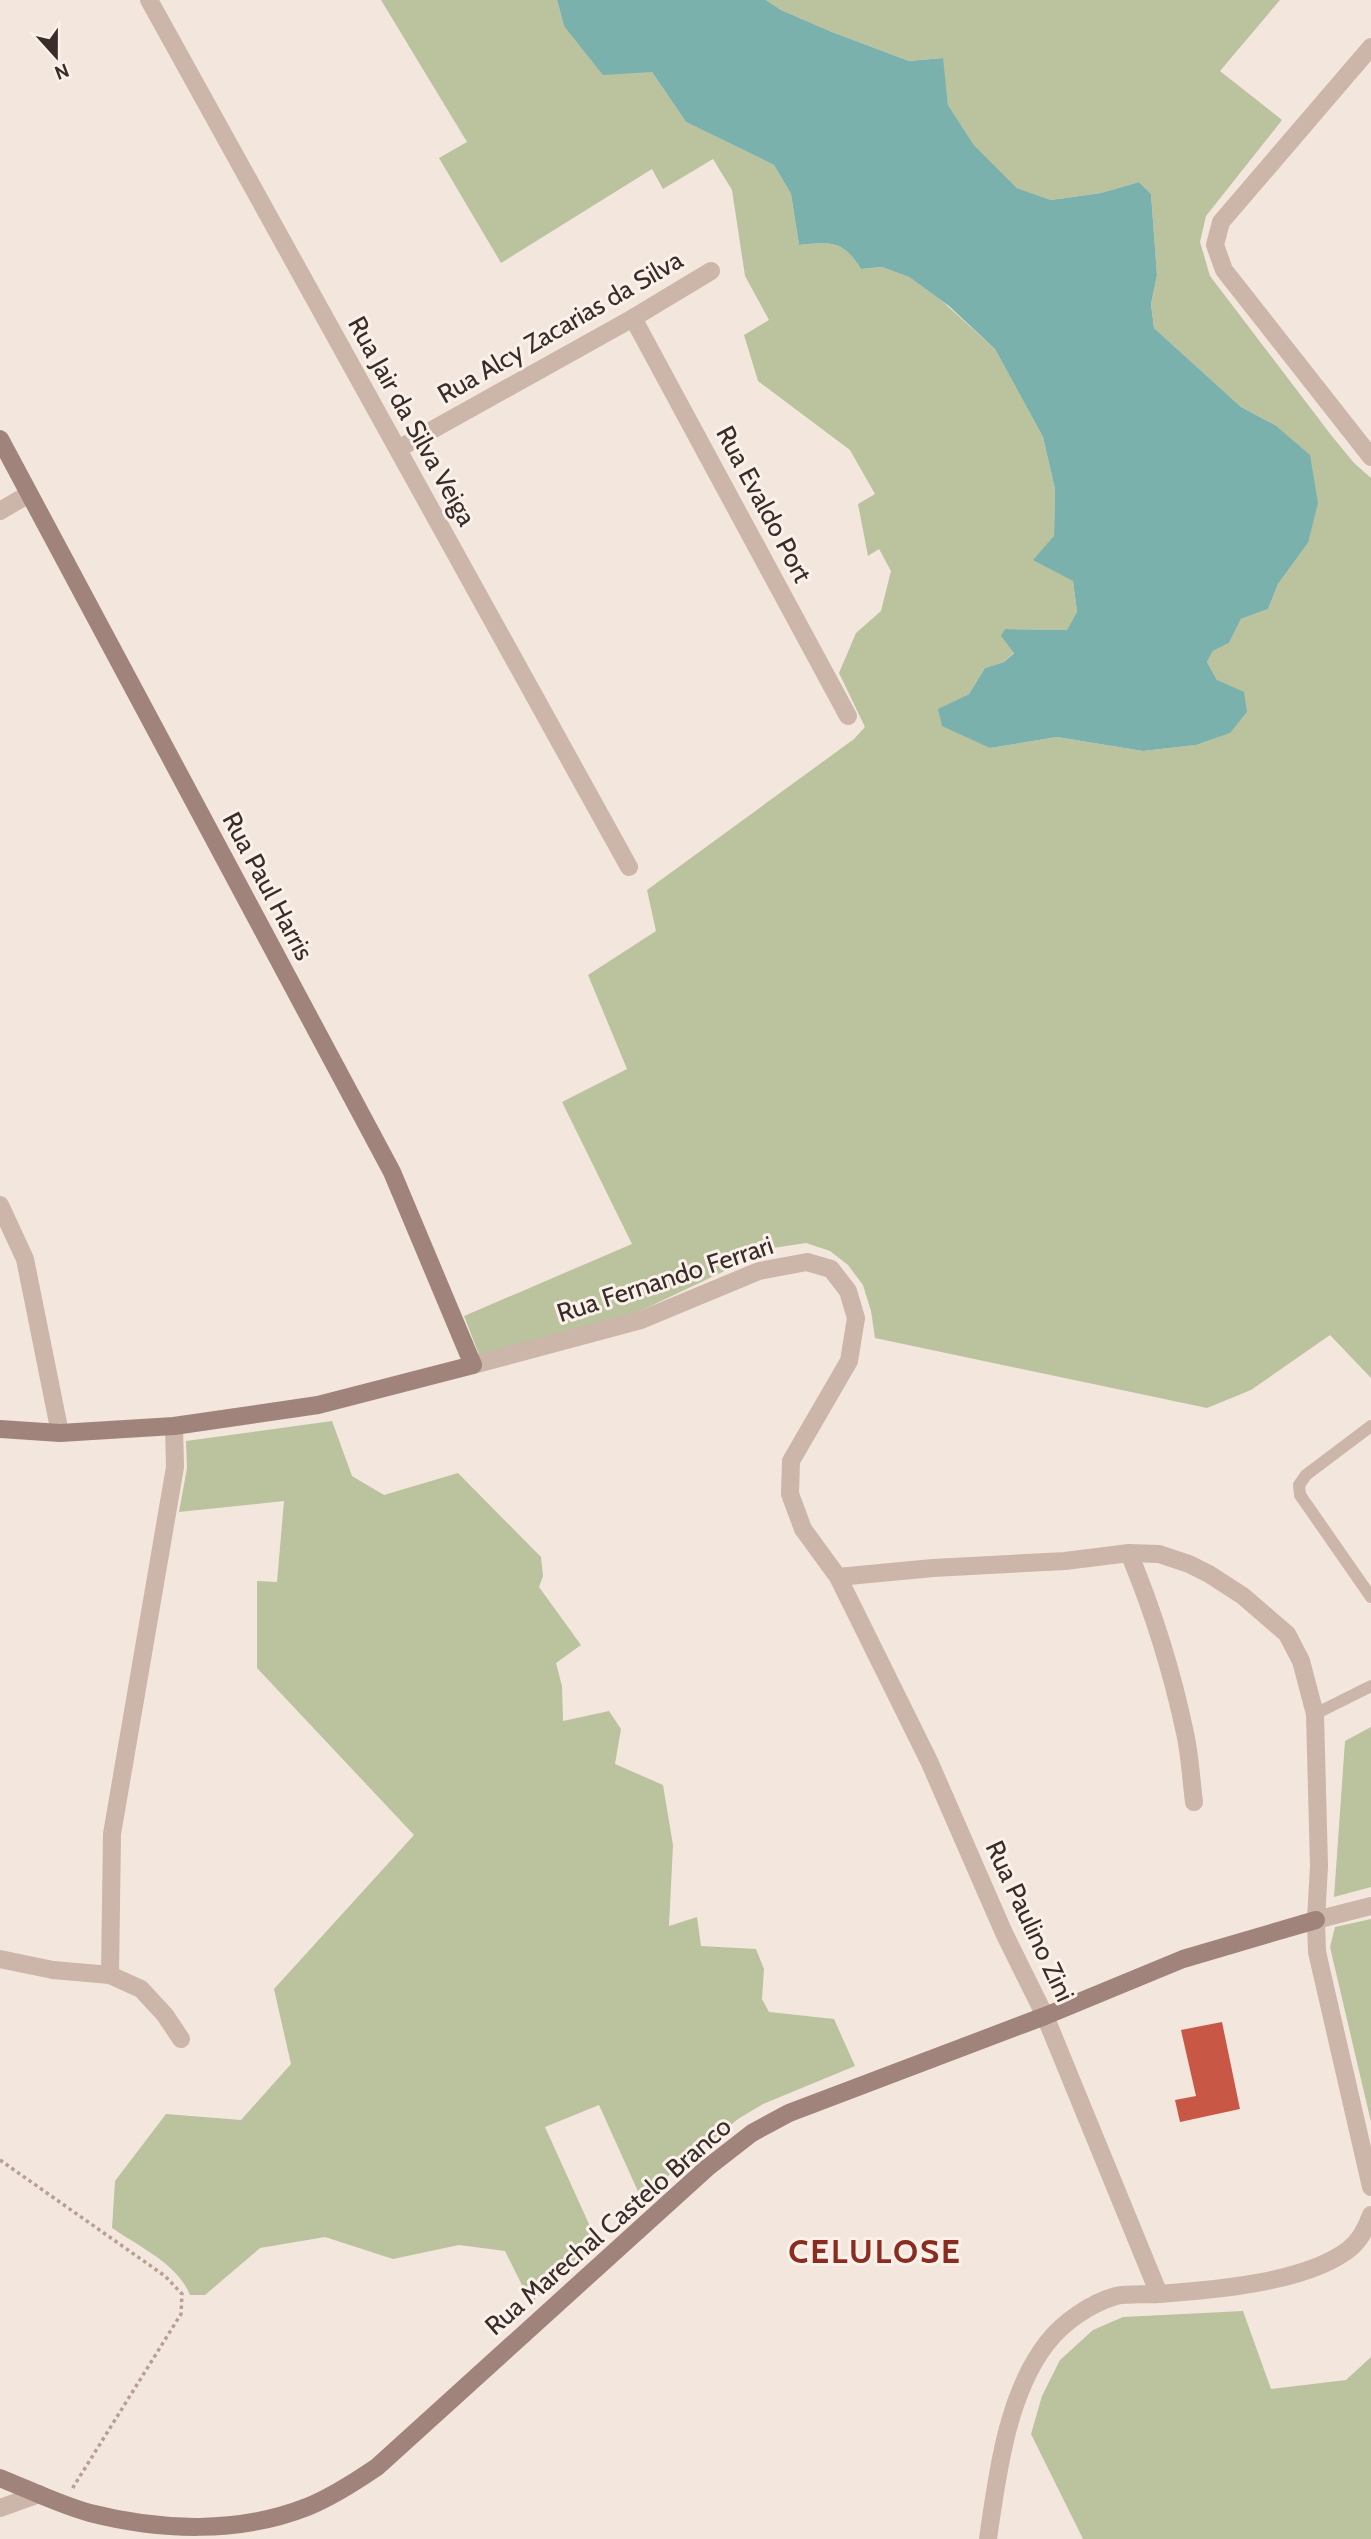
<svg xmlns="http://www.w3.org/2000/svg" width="1371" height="2539" font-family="Cabin,sans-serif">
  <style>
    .green { fill: #bac39d }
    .water { fill: #7bb1ad }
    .building { fill: #c95746 }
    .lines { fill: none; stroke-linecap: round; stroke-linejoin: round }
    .path { stroke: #b89f93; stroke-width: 3.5; stroke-dasharray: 3.5 3.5; stroke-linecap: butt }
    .lane { stroke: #ccb5a9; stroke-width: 12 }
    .street { stroke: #ccb5a9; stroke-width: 18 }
    .secondary { stroke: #a0837a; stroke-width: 18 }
    .labels { text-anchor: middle; stroke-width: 6; stroke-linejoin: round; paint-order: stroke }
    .street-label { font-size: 26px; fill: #392c29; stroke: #faf1ea }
    .district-label { font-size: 33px; font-weight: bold; letter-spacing: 2px; fill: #8a2d20; stroke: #faf1ea }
  </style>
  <rect width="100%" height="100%" fill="#f3e6dd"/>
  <g class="green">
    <path d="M 381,0 L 557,0 L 564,26 L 652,72 L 686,122 L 774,165 L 791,194 L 799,245 C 831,242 843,240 861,269 L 882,267 L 909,277 L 942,301 L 995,349 L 1043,437 L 1055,489 L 1054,536 L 1073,581 L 1077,612 L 1068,630 L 1005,629 L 1002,636 L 1014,652 L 1004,662 L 985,668 L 969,694 L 939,709 L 990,748 L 1057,737 L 1143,751 L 1196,745 L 1229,733 L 1247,712 L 1217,680 L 1207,662 L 1213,651 L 1229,643 L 1241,619 L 1268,609 L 1278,584 L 1308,543 L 1275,425 L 1241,407 L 1154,328 L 1151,304 L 1157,275 L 1151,194 L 1139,182 L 1101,193 L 1051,200 L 1017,188 L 974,145 L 948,105 L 942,58 L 909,61 L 832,32 L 781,10 L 766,0 L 1280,0 L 1220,71 L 1282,120 L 1206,216 L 1200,242 L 1210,276 L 1331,435 L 1354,463 L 1371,478 L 1371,1378 L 1330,1335 L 1251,1390 L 1207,1408 L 875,1338 L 871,1311 L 863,1285 L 848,1265 L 830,1251 L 806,1243 L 773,1248 L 638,1312 L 480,1357 L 464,1316 L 632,1244 L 562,1102 L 627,1069 L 588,975 L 656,931 L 647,890 L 854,739 L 865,727 L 839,673 L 856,633 L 881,611 L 891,571 L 879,549 L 868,556 L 858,504 L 875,494 L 850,450 L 758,381 L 744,335 L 769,320 L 745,276 L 732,190 L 713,159 L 663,189 L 652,169 L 501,263 L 439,158 L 467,142 Z"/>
    <path d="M 332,1421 L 352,1476 L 384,1495 L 458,1473 L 541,1557 L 543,1576 L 539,1587 L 581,1645 L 556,1663 L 562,1686 L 563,1721 L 609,1711 L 621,1729 L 615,1764 L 663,1785 L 673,1845 L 669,1926 L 697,1917 L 701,1946 L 756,1949 L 764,1969 L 762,1999 L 769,2012 L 834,2019 L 855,2066 L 763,2104 L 738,2119 L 641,2198 L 599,2105 L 545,2127 L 598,2244 L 531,2303 L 505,2251 L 459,2245 L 393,2259 L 325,2237 L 260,2248 L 205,2295 L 190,2295 C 178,2264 138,2246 112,2228 L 115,2181 L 166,2114 L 241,2120 L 291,2064 L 274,1989 L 414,1835 L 257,1668 L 257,1581 L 277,1582 L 284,1501 L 179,1512 L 187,1468 L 186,1441 Z"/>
    <polygon points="1371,1727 1371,1887 1334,1897 1345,1741"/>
    <polygon points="1371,1919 1371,2122 1330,1947 1335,1927"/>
    <polygon points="1243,2311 1271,2389 1346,2380 1371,2357 1371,2539 1083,2539 1031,2434 1042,2396 1060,2360 1093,2330 1123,2317"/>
  </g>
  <path class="water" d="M 557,0 L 766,0 L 781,10 L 832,32 L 909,61 L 943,58 L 948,105 L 974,145 L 1017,188 L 1051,200 L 1101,193 L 1139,182 L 1151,194 L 1157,275 L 1151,304 L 1154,328 L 1241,407 L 1275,425 L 1310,455 L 1318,503 L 1308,543 L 1278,584 L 1268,609 L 1241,619 L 1229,643 L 1213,651 L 1207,662 L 1217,680 L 1244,692 L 1247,712 L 1230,733 L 1196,745 L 1143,751 L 1057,737 L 990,748 L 942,726 L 938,709 L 969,694 L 985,668 L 1004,662 L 1014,653 L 1001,636 L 1005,629 L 1067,630 L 1077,612 L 1073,581 L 1033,560 L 1054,536 L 1055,489 L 1043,437 L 995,349 L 949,306 L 909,277 L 882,267 L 861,269 C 843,240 831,242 799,245 L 791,194 L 774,165 L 686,122 L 652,72 L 603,75 L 564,26 Z"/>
  <polygon class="building" points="1222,2022 1240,2109 1180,2122 1175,2100 1196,2096 1181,2030"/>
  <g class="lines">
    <polyline class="path" points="0,2160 165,2276 182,2294 181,2314 72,2489"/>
    <g class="lane">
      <polyline points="1371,1426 1306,1475 1299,1485 1300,1495 1371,1597"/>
      <polyline points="1315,1714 1371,1686"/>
    </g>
    <g class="street">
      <polyline points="149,0 629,867"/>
      <polyline points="1371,47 1221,222 1215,245 1224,270 1371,457"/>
      <polyline points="633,318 848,716"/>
      <polyline points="398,449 633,318 711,271"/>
      <polyline points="0,511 29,494"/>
      <polyline points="0,1205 25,1259 60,1433"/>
      <polyline points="473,1365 641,1320 759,1271 807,1262 831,1269 848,1291 856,1318 849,1361 791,1461 790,1494 803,1529 838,1577 929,1761 1004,1933 1045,2016 1159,2294"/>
      <path d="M 1129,1553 C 1153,1611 1172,1671 1185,1733 C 1190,1755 1191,1779 1194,1802"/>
      <polyline points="838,1577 933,1568 1065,1561 1129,1553 1159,1554 1189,1564 1209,1574 1243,1596 1287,1634 1301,1661 1315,1714 1319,1866 1316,1920 1317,1952 1371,2187"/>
      <polyline points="1316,1920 1371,1906"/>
      <polyline points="0,1959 53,1970 110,1975 112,1834 175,1467 174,1426"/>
      <polyline points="110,1975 141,1989 165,2015 181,2039"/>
      <polyline points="0,2508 39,2494"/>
      <path d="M 988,2539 C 997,2476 1007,2394 1047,2343 C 1063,2322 1091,2303 1116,2296 C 1130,2293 1145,2295 1159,2294 C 1213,2290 1304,2283 1348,2250 C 1360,2241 1366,2229 1371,2215"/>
    </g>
    <g class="secondary">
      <polyline points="0,439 392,1172 473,1365 318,1405 174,1426 60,1433 0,1429"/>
      <path d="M 0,2478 C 30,2490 60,2505 90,2513 C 161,2531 238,2534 307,2507 C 332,2497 355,2482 377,2467 L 707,2168 L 752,2133 L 789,2113 L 1045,2016 L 1183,1959 L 1316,1920"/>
    </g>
  </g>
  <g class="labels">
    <g class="street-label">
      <text transform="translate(560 327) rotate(-30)" y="9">Rua Alcy Zacarias da Silva</text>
      <text transform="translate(412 421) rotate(61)" y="9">Rua Jair da Silva Veiga</text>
      <text transform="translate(764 504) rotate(62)" y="9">Rua Evaldo Port</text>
      <text transform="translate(268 886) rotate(62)" y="9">Rua Paul Harris</text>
      <text transform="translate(665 1279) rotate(-18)" y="9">Rua Fernando Ferrari</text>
      <text transform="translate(1030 1921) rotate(65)" y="9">Rua Paulino Zini</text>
      <text transform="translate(608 2226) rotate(-41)" y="9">Rua Marechal Castelo Branco</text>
    </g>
    <g class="district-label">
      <text x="875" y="2263">CELULOSE</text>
    </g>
  </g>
  <g transform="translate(56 56) rotate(159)" stroke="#faf1ea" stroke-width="5" paint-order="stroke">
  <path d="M0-5L12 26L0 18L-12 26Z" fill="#392c29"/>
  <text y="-10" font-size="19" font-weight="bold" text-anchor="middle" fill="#392c29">N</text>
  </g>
</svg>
